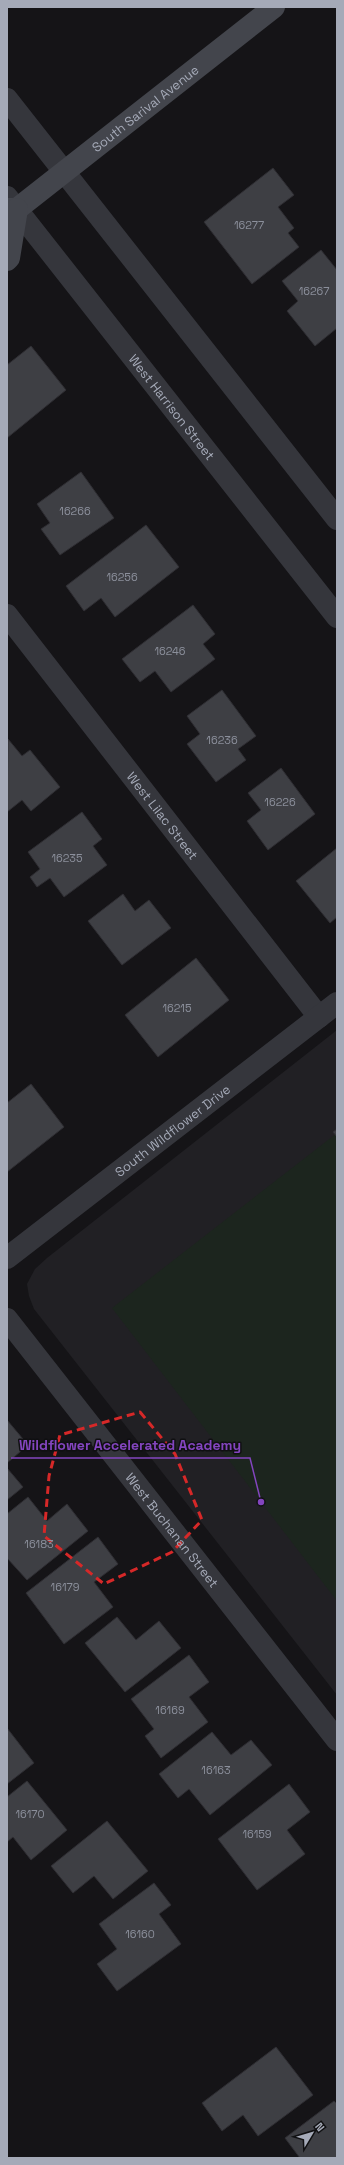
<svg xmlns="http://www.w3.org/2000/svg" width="344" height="2165" font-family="'Space Grotesk',sans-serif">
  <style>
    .built { fill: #212024 }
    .green { fill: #1c251e }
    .building { fill: #3e3f44; stroke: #2f2e33 }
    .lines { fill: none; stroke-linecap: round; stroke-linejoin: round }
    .street { stroke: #35363c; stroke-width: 22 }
    .secondary { stroke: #43454c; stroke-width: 22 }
    .marked { fill: none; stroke: #d62828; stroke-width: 3; stroke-dasharray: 8 5; stroke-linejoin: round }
    .labels { text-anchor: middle; stroke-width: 3; stroke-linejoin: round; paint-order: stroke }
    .number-label { font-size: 11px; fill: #8b8f9b }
    .street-label { font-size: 13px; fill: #a5aab8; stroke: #101012 }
    .leader { fill: none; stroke: #8345be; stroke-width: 1.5 }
    .callout-dot { fill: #8345be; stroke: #101012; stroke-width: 1.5 }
    .callout-label { font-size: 14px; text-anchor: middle; font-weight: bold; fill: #8345be; stroke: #101012; stroke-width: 3; stroke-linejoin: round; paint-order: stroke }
  </style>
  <rect width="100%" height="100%" fill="#151417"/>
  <polygon class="built" points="337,1030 337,1695 34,1309 29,1296 27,1284 35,1269 47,1258"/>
  <polygon class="green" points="337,1133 337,1601 112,1308"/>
  <g class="building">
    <polygon points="273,168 294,195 278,207 294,228 288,233 299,247 252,284 204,222"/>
    <polygon points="321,250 337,270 337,328 315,346 287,311 298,301 282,281"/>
    <polygon points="31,346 66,390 7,438 7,365"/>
    <polygon points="81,472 114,518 60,555 41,529 50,523 37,504"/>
    <polygon points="146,525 179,567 115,617 101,598 84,611 66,586"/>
    <polygon points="193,605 215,634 203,644 215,659 171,692 155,671 140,682 122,659"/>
    <polygon points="222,690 256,736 238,749 246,760 216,782 187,744 200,734 187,716"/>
    <polygon points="8,739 22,756 30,750 60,787 31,811 22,800 7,812"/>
    <polygon points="281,768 315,814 268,850 247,821 261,810 248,793"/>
    <polygon points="82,812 102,839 93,846 107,865 64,897 50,878 37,887 30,877 40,869 28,852"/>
    <polygon points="337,848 337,917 330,923 296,881"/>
    <polygon points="123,894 135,911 149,900 171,928 122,965 88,921"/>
    <polygon points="196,958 229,1000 158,1057 125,1015"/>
    <polygon points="31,1084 64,1127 7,1172 7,1103"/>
    <polygon points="337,1129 337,1137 333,1132"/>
    <polygon points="7,1420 28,1445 7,1463"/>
    <polygon points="7,1468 23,1487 7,1500"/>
    <polygon points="28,1497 47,1521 67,1504 88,1531 27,1580 7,1558 7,1514"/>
    <polygon points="98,1537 118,1564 94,1582 113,1607 64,1644 26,1593"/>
    <polygon points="117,1617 136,1640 159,1621 181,1648 125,1692 85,1643"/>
    <polygon points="189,1655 209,1682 189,1697 208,1722 161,1758 145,1736 154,1729 131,1699"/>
    <polygon points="7,1728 34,1763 7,1784"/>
    <polygon points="212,1732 231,1755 251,1740 272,1765 210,1815 189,1789 178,1798 159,1774"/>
    <polygon points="27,1781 67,1830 31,1860 13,1837 7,1842 7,1797"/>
    <polygon points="289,1784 310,1812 287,1830 305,1854 257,1890 218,1839"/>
    <polygon points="107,1821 148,1871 113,1899 94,1876 73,1893 51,1866"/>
    <polygon points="154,1883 171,1905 159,1914 181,1944 117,1991 97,1964 117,1949 99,1924"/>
    <polygon points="276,2047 313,2095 258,2136 243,2115 222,2131 202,2103"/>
    <polygon points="334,2101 337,2104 337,2158 300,2158 285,2138"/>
  </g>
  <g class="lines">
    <g class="street">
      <polyline points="7,99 337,519"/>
      <path id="s1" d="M 7,197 L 337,617"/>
      <path id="s2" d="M 7,615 L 319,1017"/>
      <path id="s3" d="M 7,1258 L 337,1003"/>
      <path id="s4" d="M 7,1319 L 337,1740"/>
    </g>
    <g class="secondary">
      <path id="s5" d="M 7,209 L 17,209 L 274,7"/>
      <polyline points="7,260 9,258 17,209"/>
    </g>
  </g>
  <path class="marked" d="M 140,1412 L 175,1454 L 202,1520 L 172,1552 L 104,1584 L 44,1536 L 49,1476 L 60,1435 Z"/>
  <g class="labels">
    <g class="number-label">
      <text x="249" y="229">16277</text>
      <text x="314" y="295">16267</text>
      <text x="75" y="515">16266</text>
      <text x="122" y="581">16256</text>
      <text x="170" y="655">16246</text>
      <text x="222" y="744">16236</text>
      <text x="280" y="806">16226</text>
      <text x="67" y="862">16235</text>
      <text x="177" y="1012">16215</text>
      <text x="39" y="1548">16183</text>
      <text x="65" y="1591">16179</text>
      <text x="170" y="1714">16169</text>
      <text x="216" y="1774">16163</text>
      <text x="30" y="1818">16170</text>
      <text x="257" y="1838">16159</text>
      <text x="140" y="1938">16160</text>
    </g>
    <g class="street-label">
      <text dy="5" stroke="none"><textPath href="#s5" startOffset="173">South Sarival Avenue</textPath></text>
      <text dy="5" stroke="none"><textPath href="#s1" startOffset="267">West Harrison Street</textPath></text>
      <text dy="5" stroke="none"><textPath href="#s2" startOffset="254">West Lilac Street</textPath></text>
      <text dy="5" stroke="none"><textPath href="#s3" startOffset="209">South Wildflower Drive</textPath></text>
      <text dy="5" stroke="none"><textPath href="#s4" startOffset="268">West Buchanan Street</textPath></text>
    </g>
  </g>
  <path class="leader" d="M261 1502L250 1458H11"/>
  <circle class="callout-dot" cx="261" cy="1502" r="4"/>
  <g class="callout-label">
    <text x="130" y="1450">Wildflower Accelerated Academy</text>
  </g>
  <rect width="344" height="2165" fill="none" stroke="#a5aab8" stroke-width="16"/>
  <g transform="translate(312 2133) rotate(52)" stroke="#101012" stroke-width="3" paint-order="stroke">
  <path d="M0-3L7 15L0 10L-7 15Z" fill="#a5aab8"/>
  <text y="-6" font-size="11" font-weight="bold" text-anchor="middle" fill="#a5aab8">N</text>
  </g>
</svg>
